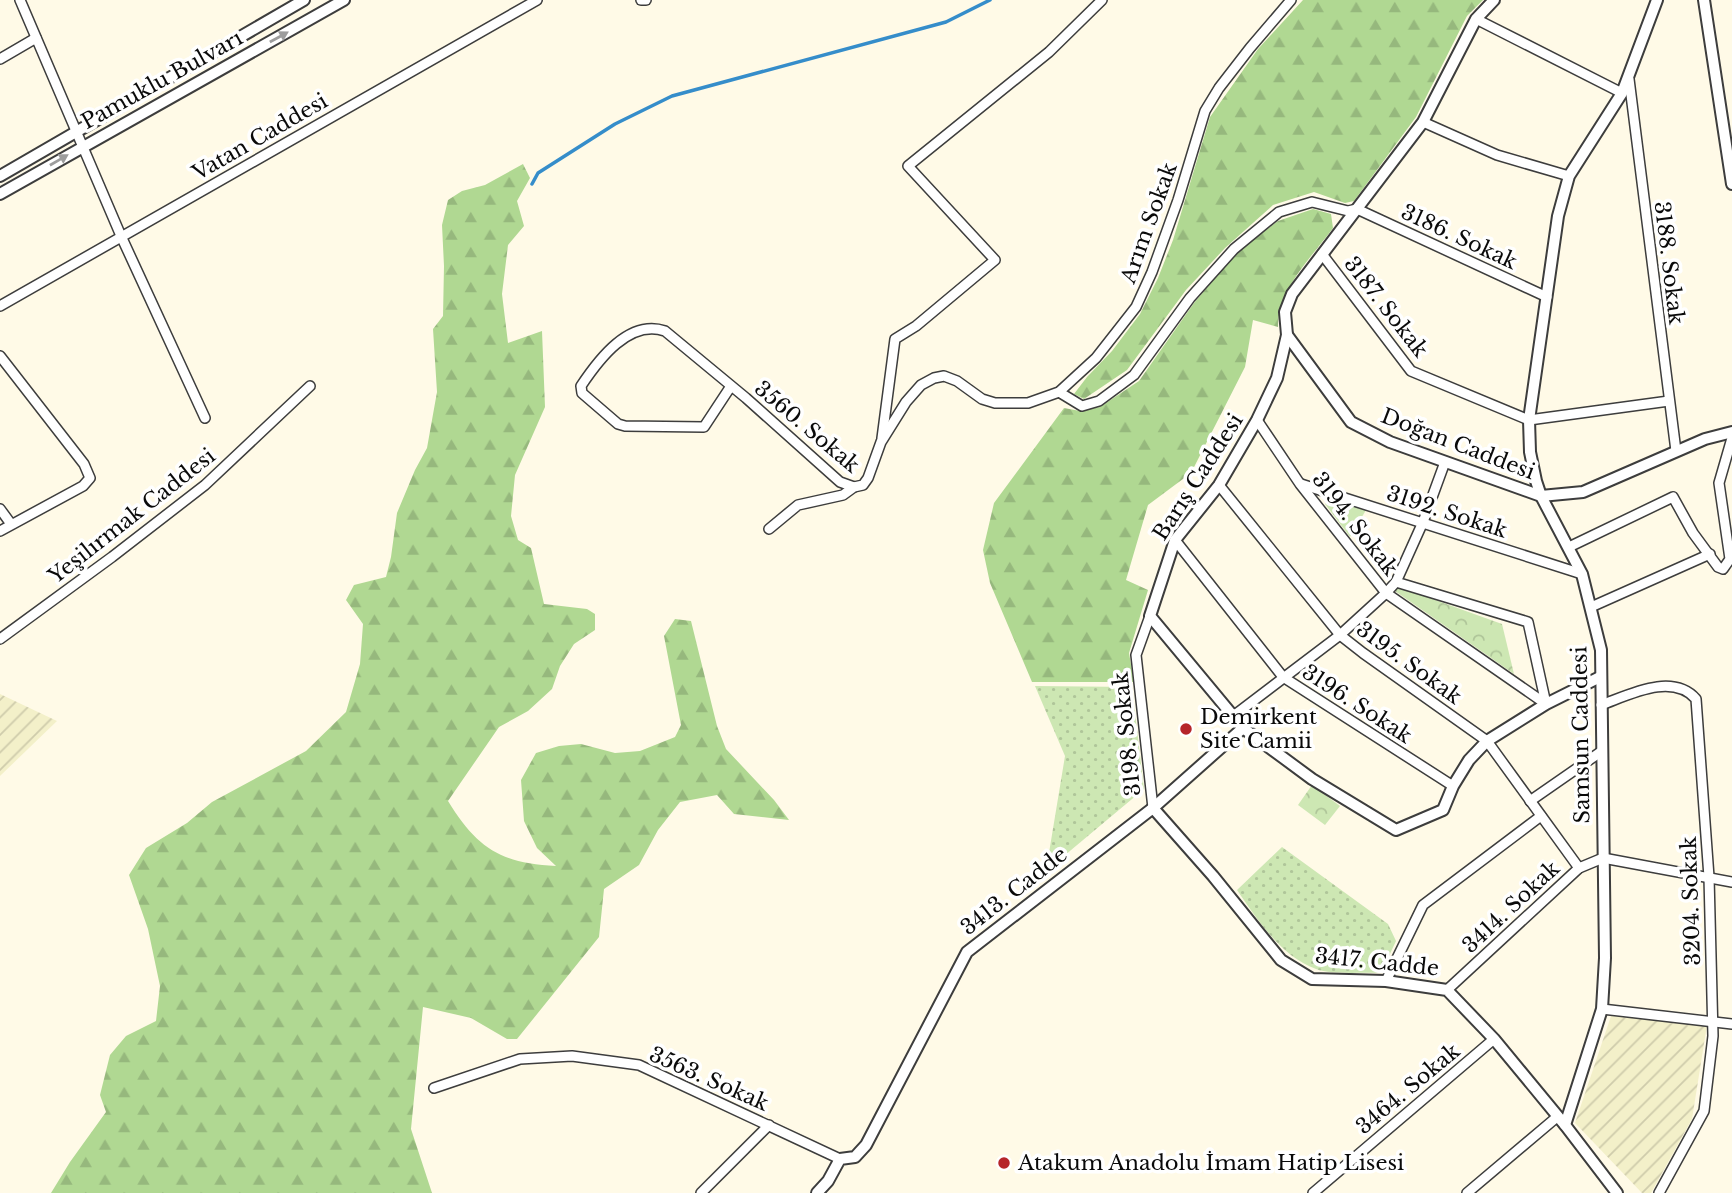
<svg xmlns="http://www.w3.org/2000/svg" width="1732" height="1193" font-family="'Libre Baskerville',serif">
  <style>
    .farmland { fill: url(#farmland-furrows) }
    .grass { fill: url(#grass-dots) }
    .forest { fill: url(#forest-firs) }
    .park { fill: url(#park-crowns) }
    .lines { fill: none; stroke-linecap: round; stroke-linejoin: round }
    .stream { stroke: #358dca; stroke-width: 3.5 }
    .minor-casing { stroke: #3d3d3d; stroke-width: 12 }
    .tertiary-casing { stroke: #3d3d3d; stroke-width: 14 }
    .minor { stroke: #fff; stroke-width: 9 }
    .tertiary { stroke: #fff; stroke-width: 10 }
    .oneway { fill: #9d9d9d }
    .poi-dot { fill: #b6252a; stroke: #fff; stroke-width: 2.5 }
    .labels { text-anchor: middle; stroke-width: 7; stroke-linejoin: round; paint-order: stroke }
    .street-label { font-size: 21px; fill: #0a0a0a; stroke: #fff }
    .poi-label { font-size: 21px; fill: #0a0a0a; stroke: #fff; text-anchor: start }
  </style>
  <defs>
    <pattern id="farmland-furrows" width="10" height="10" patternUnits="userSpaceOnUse" patternTransform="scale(1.75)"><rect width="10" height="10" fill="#f3f0c9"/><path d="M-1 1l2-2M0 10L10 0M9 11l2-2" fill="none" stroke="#cfccab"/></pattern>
    <pattern id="grass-dots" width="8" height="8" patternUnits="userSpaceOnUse" patternTransform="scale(1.75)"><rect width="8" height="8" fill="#cde7b3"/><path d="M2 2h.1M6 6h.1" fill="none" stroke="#afc599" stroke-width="1.8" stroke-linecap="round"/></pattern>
    <pattern id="forest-firs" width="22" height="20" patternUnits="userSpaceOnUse" patternTransform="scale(1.75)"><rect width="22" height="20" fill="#b0d892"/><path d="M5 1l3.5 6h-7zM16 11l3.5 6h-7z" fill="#96b87d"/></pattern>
    <pattern id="park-crowns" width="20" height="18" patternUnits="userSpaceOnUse" patternTransform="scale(1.75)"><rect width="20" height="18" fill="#cde7b3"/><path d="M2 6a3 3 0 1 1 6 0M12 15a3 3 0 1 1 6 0" fill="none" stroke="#afc599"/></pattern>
  </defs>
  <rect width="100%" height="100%" fill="#fffae7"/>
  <g class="farmland">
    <polygon points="0,694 57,721 0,776"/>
    <polygon points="1611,1016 1707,1025 1692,1119 1651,1193 1642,1193 1575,1123"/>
  </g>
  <g class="grass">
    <polygon points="1035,686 1132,687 1144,789 1046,871 1065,756"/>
    <path d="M 1282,847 L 1388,924 L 1396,941 L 1381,973 C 1363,972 1332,975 1316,969 C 1281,957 1257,919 1237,890 Z"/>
  </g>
  <g class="forest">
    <polygon points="1303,0 1483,0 1467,16 1416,117 1354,201 1345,203 1314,192 1273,205 1225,248 1186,290 1127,370 1084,399 1074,394 1087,377 1112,351 1140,314 1158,278 1173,240 1210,117 1258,49"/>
    <path d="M 523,164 L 530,178 L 517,201 L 524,226 L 508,245 L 502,294 L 508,343 L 542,331 L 545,407 L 515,475 L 511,516 L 518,540 L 531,548 L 544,604 L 587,609 L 595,614 L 595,630 L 574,644 L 560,666 L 552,689 L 528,711 L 499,727 L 448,801 C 477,848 500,863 556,866 L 537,848 L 524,821 L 521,780 L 536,753 L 559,746 L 581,744 L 615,753 L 640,751 L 675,737 L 681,725 L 664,636 L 675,619 L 691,621 L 717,726 L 726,749 L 774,800 L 789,820 L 734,814 L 717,795 L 680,802 L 658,830 L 639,865 L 604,889 L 599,937 L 517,1039 L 507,1039 L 471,1018 L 423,1007 L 411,1129 L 432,1193 L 51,1193 L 70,1162 L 106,1112 L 100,1095 L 110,1055 L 126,1036 L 156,1021 L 160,986 L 148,929 L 129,875 L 146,848 L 187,823 L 212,802 L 306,751 L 346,712 L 360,664 L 363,624 L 346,600 L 354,585 L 386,577 L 391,557 L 397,513 L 415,470 L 427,448 L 437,392 L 433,329 L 443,316 L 444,266 L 442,225 L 448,200 L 462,191 L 485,185 Z"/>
    <path d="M 1313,209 L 1331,214 L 1333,228 C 1311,258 1278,289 1278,327 L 1253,320 L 1245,367 L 1191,473 L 1148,505 L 1126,580 L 1148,590 L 1129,653 L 1134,682 L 1032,682 L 990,583 L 983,550 L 994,503 L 1064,408 L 1080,411 L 1100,407 L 1139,381 L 1194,303 L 1237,252 L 1278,221 Z"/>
  </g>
  <g class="park">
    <polygon points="1328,497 1366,510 1350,537 1325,504"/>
    <polygon points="1399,587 1502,624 1514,674 1395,591"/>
    <polygon points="1312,785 1340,806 1325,825 1298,805"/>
  </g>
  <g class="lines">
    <polyline class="stream" points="532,184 538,173 615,124 672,96 946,22 990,0"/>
    <g class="minor-casing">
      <g id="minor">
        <polyline points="20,0 121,236 205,418"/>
        <polyline points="641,0 646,0"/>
        <polyline points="1476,19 1622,93"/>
        <polyline points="0,59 36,38"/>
        <polyline points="1629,79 1676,451"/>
        <polyline points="1423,122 1497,155 1569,176"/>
        <polyline points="1322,254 1411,371 1529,420 1669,401"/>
        <polyline points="0,306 537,0"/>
        <polyline points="0,356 84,464 90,478 83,486 0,531"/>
        <path d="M 731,386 L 704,427 L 625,426 L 618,424 L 582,393 L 581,386 C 599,359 629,319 665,331 L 746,398 L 840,482 L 854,487"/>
        <polyline points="1059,392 1082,406 1099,401 1134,375 1190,298 1234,249 1279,212 1312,202 1348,211 1357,209 1547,297"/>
        <polyline points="1257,420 1300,484 1386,593 1546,704"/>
        <polyline points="882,438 895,339 916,326 995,260 908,166 1049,52 1102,0"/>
        <polyline points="1301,484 1582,574"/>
        <polyline points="1219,485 1340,635 1363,653 1487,741 1579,868"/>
        <polyline points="0,509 11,524"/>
        <polyline points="769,529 798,505 843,495 854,487 863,485 868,478 881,442 906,402 921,385 934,378 944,376 957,381 982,399 995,403 1028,403 1059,392 1096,358 1136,307 1152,272 1178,200 1205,111 1219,88 1250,48 1291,0"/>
        <polyline points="1175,540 1283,677 1453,786"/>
        <polyline points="1569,547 1673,497 1693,533 1718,567 1723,569 1730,559 1719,483 1732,438"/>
        <polyline points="1396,582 1528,622 1546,704"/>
        <polyline points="1591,607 1710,554"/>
        <polyline points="1150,616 1136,655 1153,808"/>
        <polyline points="0,639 112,557 205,485 310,386"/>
        <path d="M 1601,705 C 1629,695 1672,672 1696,699 L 1709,877 L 1713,1036 L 1704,1111 L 1659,1193"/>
        <polyline points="1232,717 1340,635 1386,593 1396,582 1423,522 1445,462"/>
        <polyline points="1530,801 1602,751"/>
        <polyline points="1386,981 1423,905 1541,816"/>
        <polyline points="1447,990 1579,868 1603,858 1732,882"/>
        <polyline points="1602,1009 1732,1024"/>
        <polyline points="434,1088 520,1059 572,1056 639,1065 840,1159"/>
        <polyline points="701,1193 769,1125"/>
        <polyline points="1313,1193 1494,1039"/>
        <polyline points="1467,1193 1557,1117"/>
      </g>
    </g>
    <g class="tertiary-casing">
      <g id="tertiary">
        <polyline points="1494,0 1476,19 1423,122 1292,294 1285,312 1287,335 1277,378 1257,420 1219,485 1175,540 1150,616 1243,728 1312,779 1396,830 1443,810 1453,786 1469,760 1487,741 1546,704 1600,677"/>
        <polyline points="1704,0 1732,184"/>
        <polyline points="0,176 304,0"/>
        <polyline points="0,194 344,0"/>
        <polyline points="1287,335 1351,422 1390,442 1541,496 1583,492 1705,439 1732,432"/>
        <polyline points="1153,808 1213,876 1281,960 1312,979 1386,981 1447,990 1494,1039 1565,1125 1617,1193"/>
        <polyline points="1565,1125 1602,1009 1605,958 1601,650 1582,574 1541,496 1536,481 1530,452 1529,420 1558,216 1569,176 1622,93 1657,0"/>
        <polyline points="817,1193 828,1181 840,1159 855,1157 866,1145 967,952 1153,808 1243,728"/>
      </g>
    </g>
    <use href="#minor" class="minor"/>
    <use href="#tertiary" class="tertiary"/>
  </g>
  <defs><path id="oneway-solid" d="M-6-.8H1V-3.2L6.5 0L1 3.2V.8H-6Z" transform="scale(1.75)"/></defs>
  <g class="oneway">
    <use href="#oneway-solid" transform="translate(279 37) rotate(-29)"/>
    <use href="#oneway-solid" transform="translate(59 160) rotate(-30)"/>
  </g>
  <g class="poi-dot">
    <circle cx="1186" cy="729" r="7"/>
    <circle cx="1004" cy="1163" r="7"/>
  </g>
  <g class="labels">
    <g class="street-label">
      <text transform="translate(162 80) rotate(-29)" y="7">Pamuklu Bulvarı</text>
      <text transform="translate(260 137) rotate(-30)" y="7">Vatan Caddesi</text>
      <text transform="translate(1149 223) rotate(-70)" y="7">Arım Sokak</text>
      <text transform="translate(1459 237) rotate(25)" y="7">3186. Sokak</text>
      <text transform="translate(1669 263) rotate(83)" y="7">3188. Sokak</text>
      <text transform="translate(1386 307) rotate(52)" y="7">3187. Sokak</text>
      <text transform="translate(807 427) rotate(40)" y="7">3560. Sokak</text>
      <text transform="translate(1458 444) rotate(21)" y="7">Doğan Caddesi</text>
      <text transform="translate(1198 477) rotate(-57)" y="7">Barış Caddesi</text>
      <text transform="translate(1447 512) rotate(18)" y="7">3192. Sokak</text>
      <text transform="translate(132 516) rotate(-38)" y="7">Yeşilırmak Caddesi</text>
      <text transform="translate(1355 524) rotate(52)" y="7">3194. Sokak</text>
      <text transform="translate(1409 663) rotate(36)" y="7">3195. Sokak</text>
      <text transform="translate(1357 704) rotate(33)" y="7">3196. Sokak</text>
      <text transform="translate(1127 734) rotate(-96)" y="7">3198. Sokak</text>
      <text transform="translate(1581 735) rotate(-91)" y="7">Samsun Caddesi</text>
      <text transform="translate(1014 891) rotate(-38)" y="7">3413. Cadde</text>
      <text transform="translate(1691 901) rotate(-92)" y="7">3204. Sokak</text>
      <text transform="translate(1511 907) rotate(-43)" y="7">3414. Sokak</text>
      <text transform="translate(1377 962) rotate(6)" y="7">3417. Cadde</text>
      <text transform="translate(709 1079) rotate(24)" y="7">3563. Sokak</text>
      <text transform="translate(1408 1089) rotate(-40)" y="7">3464. Sokak</text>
    </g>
    <g class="poi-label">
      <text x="1200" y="724">Demirkent<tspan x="1200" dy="24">Site Camii</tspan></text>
      <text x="1018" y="1170">Atakum Anadolu İmam Hatip Lisesi</text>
    </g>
  </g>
</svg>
